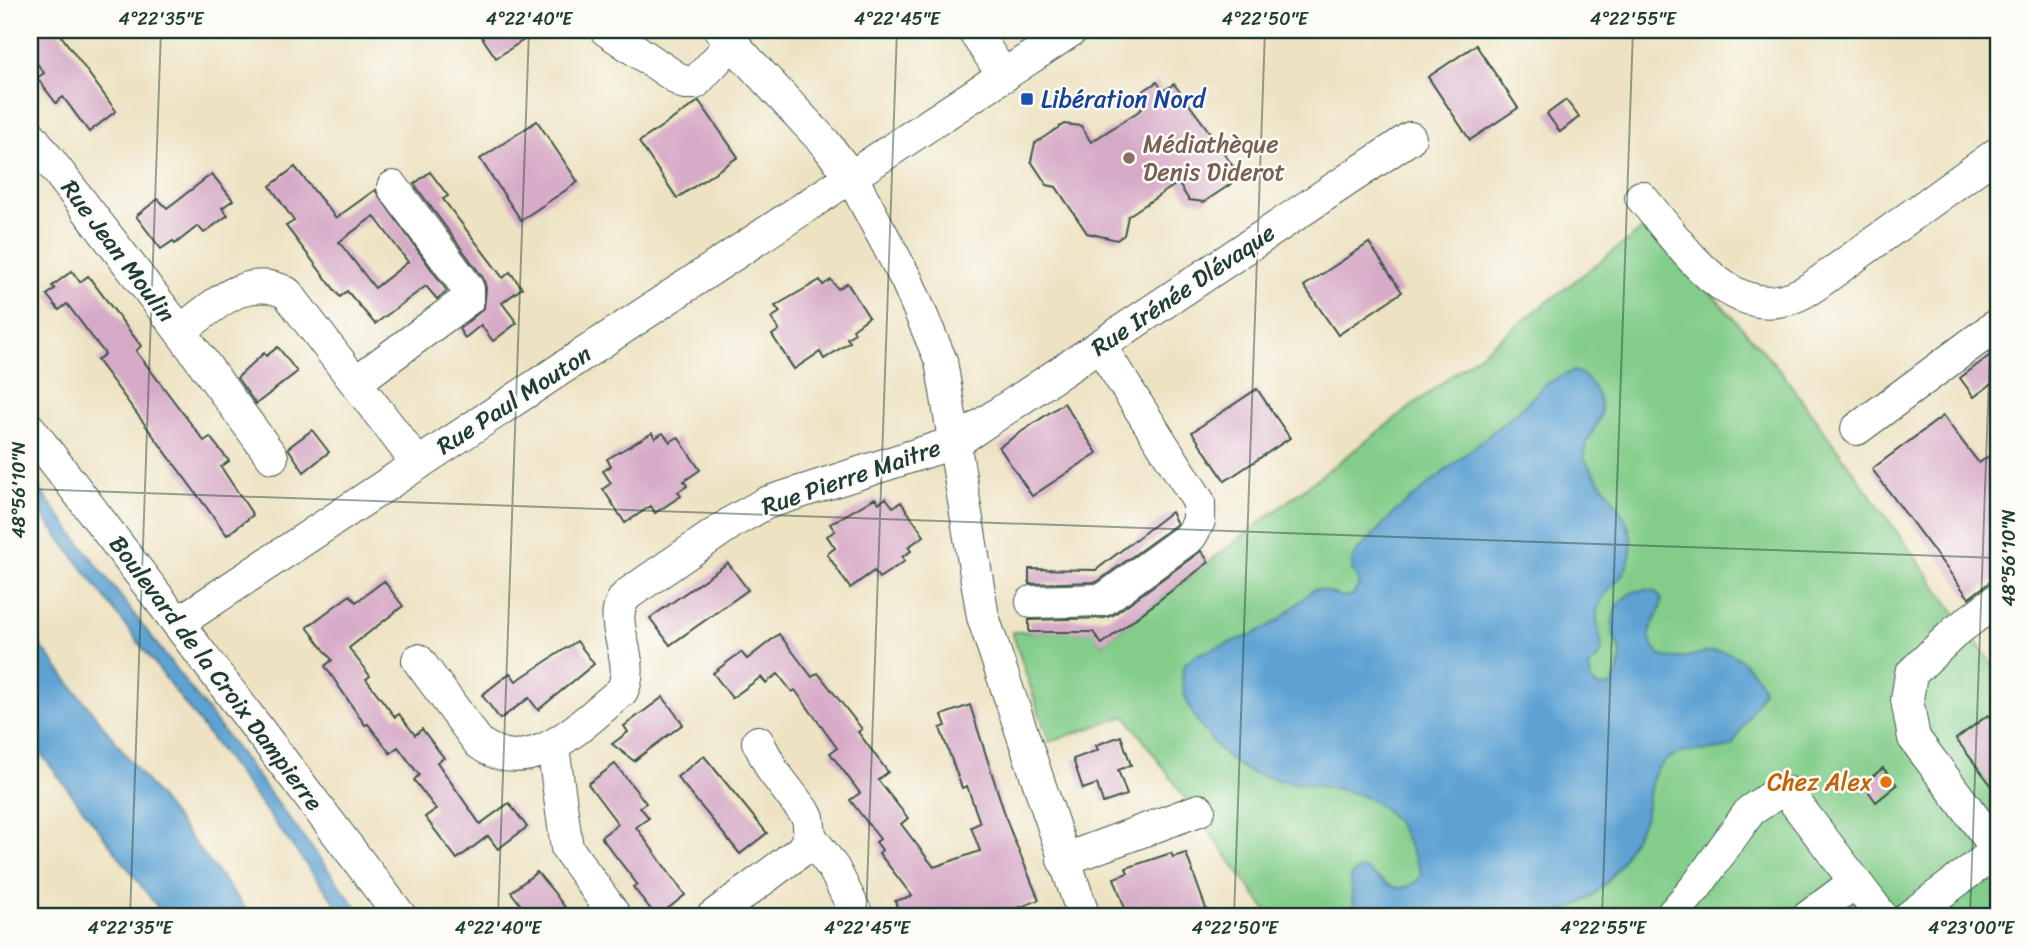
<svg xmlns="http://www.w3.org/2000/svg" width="2028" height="947" font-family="Sriracha,sans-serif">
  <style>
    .green { fill: #83cd8a; stroke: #51855f; stroke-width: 2 }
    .water { fill: #5da2d3; stroke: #3e7084; stroke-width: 2 }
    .building { fill: #d7abc7; fill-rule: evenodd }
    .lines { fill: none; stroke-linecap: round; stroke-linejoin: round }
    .minor-casing { stroke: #3e5649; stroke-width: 34 }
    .minor { stroke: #fff; stroke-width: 32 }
    .ticks { fill: none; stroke: #1f3d34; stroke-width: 2; stroke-opacity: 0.45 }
    .transit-dot { fill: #1a4fb4; stroke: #fdfcf7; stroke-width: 2.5 }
    .education-dot { fill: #8d6e63; stroke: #fdfcf7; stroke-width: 2.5 }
    .food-dot { fill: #e8710a; stroke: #fdfcf7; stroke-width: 2.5 }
    .labels { text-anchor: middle; stroke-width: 5; stroke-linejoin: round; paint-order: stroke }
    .transit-label { font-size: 24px; fill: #164399; stroke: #fdfcf7; text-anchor: start }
    .education-label { font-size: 24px; fill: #785e54; stroke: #fdfcf7; text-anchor: start }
    .street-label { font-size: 24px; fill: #1f3d34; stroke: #fdfcf7 }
    .food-label { font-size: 24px; fill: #c56008; stroke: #fdfcf7; text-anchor: end }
    .neatline { fill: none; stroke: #1f3d34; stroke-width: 2.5 }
    .ticks-label { font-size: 18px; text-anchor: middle; fill: #1f3d34 }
  </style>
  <rect width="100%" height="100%" fill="#fdfcf7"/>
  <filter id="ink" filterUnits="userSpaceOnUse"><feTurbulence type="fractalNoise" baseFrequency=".0143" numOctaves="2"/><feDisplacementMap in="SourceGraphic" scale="14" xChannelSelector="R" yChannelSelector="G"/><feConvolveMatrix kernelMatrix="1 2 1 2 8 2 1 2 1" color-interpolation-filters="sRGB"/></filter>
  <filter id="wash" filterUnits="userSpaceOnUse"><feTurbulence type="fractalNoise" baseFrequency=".00686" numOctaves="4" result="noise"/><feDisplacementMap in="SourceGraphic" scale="28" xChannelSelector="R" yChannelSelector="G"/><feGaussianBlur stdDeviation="1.57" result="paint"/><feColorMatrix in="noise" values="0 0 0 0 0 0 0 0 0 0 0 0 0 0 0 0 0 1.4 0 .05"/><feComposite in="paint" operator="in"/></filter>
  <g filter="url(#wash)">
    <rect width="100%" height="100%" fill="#ede2c2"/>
    <polygon class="green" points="1649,224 1780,370 1998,672 1998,917 1271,917 1126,716 1049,742 1012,632 1093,631 1102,644"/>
    <g class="water">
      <path d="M 1573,371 C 1583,373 1588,379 1594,388 C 1614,422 1584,429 1584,458 C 1603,492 1647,525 1626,568 C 1619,583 1603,591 1598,608 C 1593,624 1606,644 1600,655 C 1598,659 1592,663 1589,667 L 1591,681 L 1598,687 L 1611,686 C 1616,676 1622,665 1621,654 C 1620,647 1615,640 1613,633 C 1609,606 1628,585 1655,591 L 1662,599 C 1660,624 1636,631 1661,656 C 1696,666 1718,632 1749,668 C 1756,676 1761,679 1763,691 L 1732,746 C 1711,755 1685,745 1665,761 C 1647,775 1651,799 1644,819 C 1640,829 1633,838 1629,847 C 1600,914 1540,926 1473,917 C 1466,916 1460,912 1453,911 L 1442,917 L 1359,917 C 1352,903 1351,892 1351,876 L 1357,870 L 1365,869 C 1383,881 1400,901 1421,876 C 1420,864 1411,852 1407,841 C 1377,772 1308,795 1250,772 C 1227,762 1210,740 1197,720 C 1186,704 1179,685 1184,665 L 1193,656 L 1254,634 L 1278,621 L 1314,589 C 1329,589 1340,601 1353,595 L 1360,583 L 1352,570 L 1354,555 L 1394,513 L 1524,406 L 1545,384 Z"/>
      <polygon points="30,477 364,917 346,917 30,499"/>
      <polygon points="30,632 252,917 165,917 30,739"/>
    </g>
    <g id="blocks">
      <g class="building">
        <polygon points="30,30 57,30 116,111 89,132 63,97 56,103 37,78 44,73 30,54"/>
        <polygon points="477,30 539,30 496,58"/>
        <polygon points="1476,45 1518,108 1470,140 1428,77"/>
        <polygon points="1157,82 1163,91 1174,84 1211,134 1234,168 1231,184 1204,202 1189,200 1178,183 1128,216 1124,235 1117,240 1087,233 1056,187 1047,185 1031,161 1035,143 1064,124 1081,126 1091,142 1142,109 1134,97"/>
        <polygon points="1566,100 1579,117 1560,132 1547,114"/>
        <polygon points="699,101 738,157 677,198 639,142"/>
        <polygon points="537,121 578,182 521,220 480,159"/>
        <path d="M 295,167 L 336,218 L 375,190 L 447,291 L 437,299 L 426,286 L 375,324 L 347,291 L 340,297 L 286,226 L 294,221 L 270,186 ZM 374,216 L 408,262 L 375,288 L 339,242 Z"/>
        <polygon points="430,172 448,196 443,199 503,278 510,272 522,288 502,303 517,323 493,341 481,325 465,338 459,329 484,308 486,288 483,278 414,184"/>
        <polygon points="212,174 233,200 222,208 228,215 204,233 198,226 175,244 173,241 161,249 136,216 158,199 167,208"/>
        <polygon points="1369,243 1402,292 1338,335 1304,286"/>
        <polygon points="72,271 80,282 88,276 141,346 136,351 204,441 210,437 229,461 221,467 253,515 227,535 97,360 105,354 67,304 59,310 47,295 55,289 52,286"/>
        <polygon points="820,280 823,285 831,280 838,289 847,283 869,317 853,329 855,333 847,338 850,342 824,359 820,352 794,369 772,335 779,330 771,318 780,312 775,306"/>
        <polygon points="278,347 297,372 256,404 237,378 264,353 266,356"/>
        <polygon points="1998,349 1998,379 1974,397 1960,378"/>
        <polygon points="1257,389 1290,438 1225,481 1192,432"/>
        <polygon points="1064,403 1097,453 1032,496 999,447"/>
        <polygon points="1943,416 1979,463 1990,455 1998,467 1998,576 1969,598 1872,469"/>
        <polygon points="312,430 329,452 304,472 288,448"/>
        <polygon points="652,433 655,438 663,433 670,442 678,437 700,470 684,481 687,486 678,492 681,496 655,513 651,506 625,523 603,489 611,483 603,471 611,466 607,459"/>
        <polygon points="875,498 879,503 886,498 893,507 901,502 924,536 908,547 911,551 902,557 905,561 879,578 874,571 850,588 827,554 835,548 827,536 835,531 830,524"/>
        <polygon points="1171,512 1177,524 1097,582 1029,584 1029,569 1096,570"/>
        <polygon points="1201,551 1209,562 1102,644 1093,632 1029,632 1029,620 1104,618 1113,615"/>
        <polygon points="728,563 748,590 670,645 650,618"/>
        <polygon points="384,581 403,606 349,648 370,676 366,679 395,717 399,714 415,735 422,729 444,758 437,762 480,824 509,803 527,827 498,849 488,836 457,859 425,817 436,809 414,780 419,775 398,747 390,753 368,724 365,725 325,666 332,660 307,627 350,595 356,602"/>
        <polygon points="779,634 812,677 818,673 862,729 858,732 888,772 878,780 908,818 901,824 934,867 980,851 971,827 980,823 967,786 962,788 940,728 946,726 942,715 970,705 1009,827 1039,900 1015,909 1018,917 985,917 983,909 953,917 900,917 895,901 912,896 879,853 882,850 876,842 880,839 850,800 860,793 830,753 837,748 795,690 792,692 778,674 766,683 761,677 732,698 713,673 741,652 747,659"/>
        <polygon points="577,641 594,664 538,710 529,698 500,719 482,695 510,673 516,681"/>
        <polygon points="663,697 683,724 634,761 612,744 628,732 624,726"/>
        <polygon points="1988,715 1998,729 1998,794 1956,739"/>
        <polygon points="1121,736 1131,765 1118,770 1127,795 1103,803 1097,784 1083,789 1073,759 1098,750 1096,745"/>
        <polygon points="704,756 767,833 740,854 677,777"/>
        <polygon points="615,764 646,803 640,807 649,818 636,827 685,895 657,917 633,887 637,884 601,837 618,824 588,784"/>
        <polygon points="1883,768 1897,785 1876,802 1863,784"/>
        <polygon points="1171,853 1173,857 1186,853 1209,917 1128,917 1114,878 1128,873 1126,868"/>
        <polygon points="537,872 553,891 572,917 530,917 511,892"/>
      </g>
    </g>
  </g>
  <g filter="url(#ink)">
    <use href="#blocks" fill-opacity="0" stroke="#3e5649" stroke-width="2"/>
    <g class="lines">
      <g class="minor-casing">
        <g id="minor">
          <polyline points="606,30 684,83 695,83 733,42"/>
          <polyline points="720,30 825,143 852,178 907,281 941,361 983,617 1084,917"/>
          <polyline points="973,30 1004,76"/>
          <path d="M 30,135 L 180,331 C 212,308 246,271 287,293 L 418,464"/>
          <path d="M 1641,197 C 1685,248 1737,338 1814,286 L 1998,153"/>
          <polyline points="180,331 272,457"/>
          <polyline points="356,382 468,299 468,289 461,279 393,187"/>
          <polyline points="30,429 401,917"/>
          <polyline points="1857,429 1998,324"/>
          <polyline points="1998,599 1955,632 1911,674 1907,700 1914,738 1998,850"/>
          <polyline points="1032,602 1103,600 1191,536 1199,521 1199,502 1100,346"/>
          <polyline points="178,623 1072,30"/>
          <path d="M 418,660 L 479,743 C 532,782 583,722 622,691 C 639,658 602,619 628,594 L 734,521 L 766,503 L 956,442 L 1410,138"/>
          <polyline points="758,742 773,771 808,817 810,836 834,869 858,917"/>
          <polyline points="553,747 567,848 616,917"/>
          <polyline points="1063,860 1199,810"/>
          <polyline points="712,917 802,850 810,836"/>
          <polyline points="1670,917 1696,887 1750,811 1778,792 1788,793 1882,917"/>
          <polyline points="1808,917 1855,882"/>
          <polyline points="1909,917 1998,850"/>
        </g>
      </g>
      <use href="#minor" class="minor"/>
    </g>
  </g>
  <path class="ticks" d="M 30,489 L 1998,558M 130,917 L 161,30M 498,917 L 529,30M 866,917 L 897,30M 1234,917 L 1265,30M 1602,917 L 1633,30M 1970,917 L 1998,120"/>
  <rect class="transit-dot" x="1020" y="92" width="14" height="14" rx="3.5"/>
  <circle class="education-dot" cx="1129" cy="158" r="7"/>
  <circle class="food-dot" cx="1886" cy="782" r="7"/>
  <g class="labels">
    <g class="transit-label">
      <text x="1041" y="107">Libération Nord</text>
    </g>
    <g class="education-label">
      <text x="1143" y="152">Médiathèque<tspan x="1143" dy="28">Denis Diderot</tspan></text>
    </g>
    <g class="street-label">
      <text transform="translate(118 251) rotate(53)" y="8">Rue Jean Moulin</text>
      <text transform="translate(1183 290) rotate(-34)" y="8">Rue Irénée Dlévaque</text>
      <text transform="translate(514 400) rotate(-33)" y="8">Rue Paul Mouton</text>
      <text transform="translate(851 477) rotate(-19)" y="8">Rue Pierre Maitre</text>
      <text transform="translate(216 673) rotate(53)" y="8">Boulevard de la Croix Dampierre</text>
    </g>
    <g class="food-label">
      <text x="1872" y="790">Chez Alex</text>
    </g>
  </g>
  <rect width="2028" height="947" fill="none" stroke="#fdfcf7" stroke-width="77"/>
  <rect x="38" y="38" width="1952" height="870" class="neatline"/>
  <g class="ticks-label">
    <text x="161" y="25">4°22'35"E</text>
    <text x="529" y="25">4°22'40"E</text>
    <text x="897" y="25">4°22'45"E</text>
    <text x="1265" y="25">4°22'50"E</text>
    <text x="1633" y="25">4°22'55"E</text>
    <text transform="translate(19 490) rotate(-90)" y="6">48°56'10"N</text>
    <text transform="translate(2009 558) rotate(-90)" y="6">48°56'10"N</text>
    <text x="130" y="934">4°22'35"E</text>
    <text x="498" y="934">4°22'40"E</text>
    <text x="867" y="934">4°22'45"E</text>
    <text x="1235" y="934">4°22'50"E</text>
    <text x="1603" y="934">4°22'55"E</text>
    <text x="1971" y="934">4°23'00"E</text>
  </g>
</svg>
